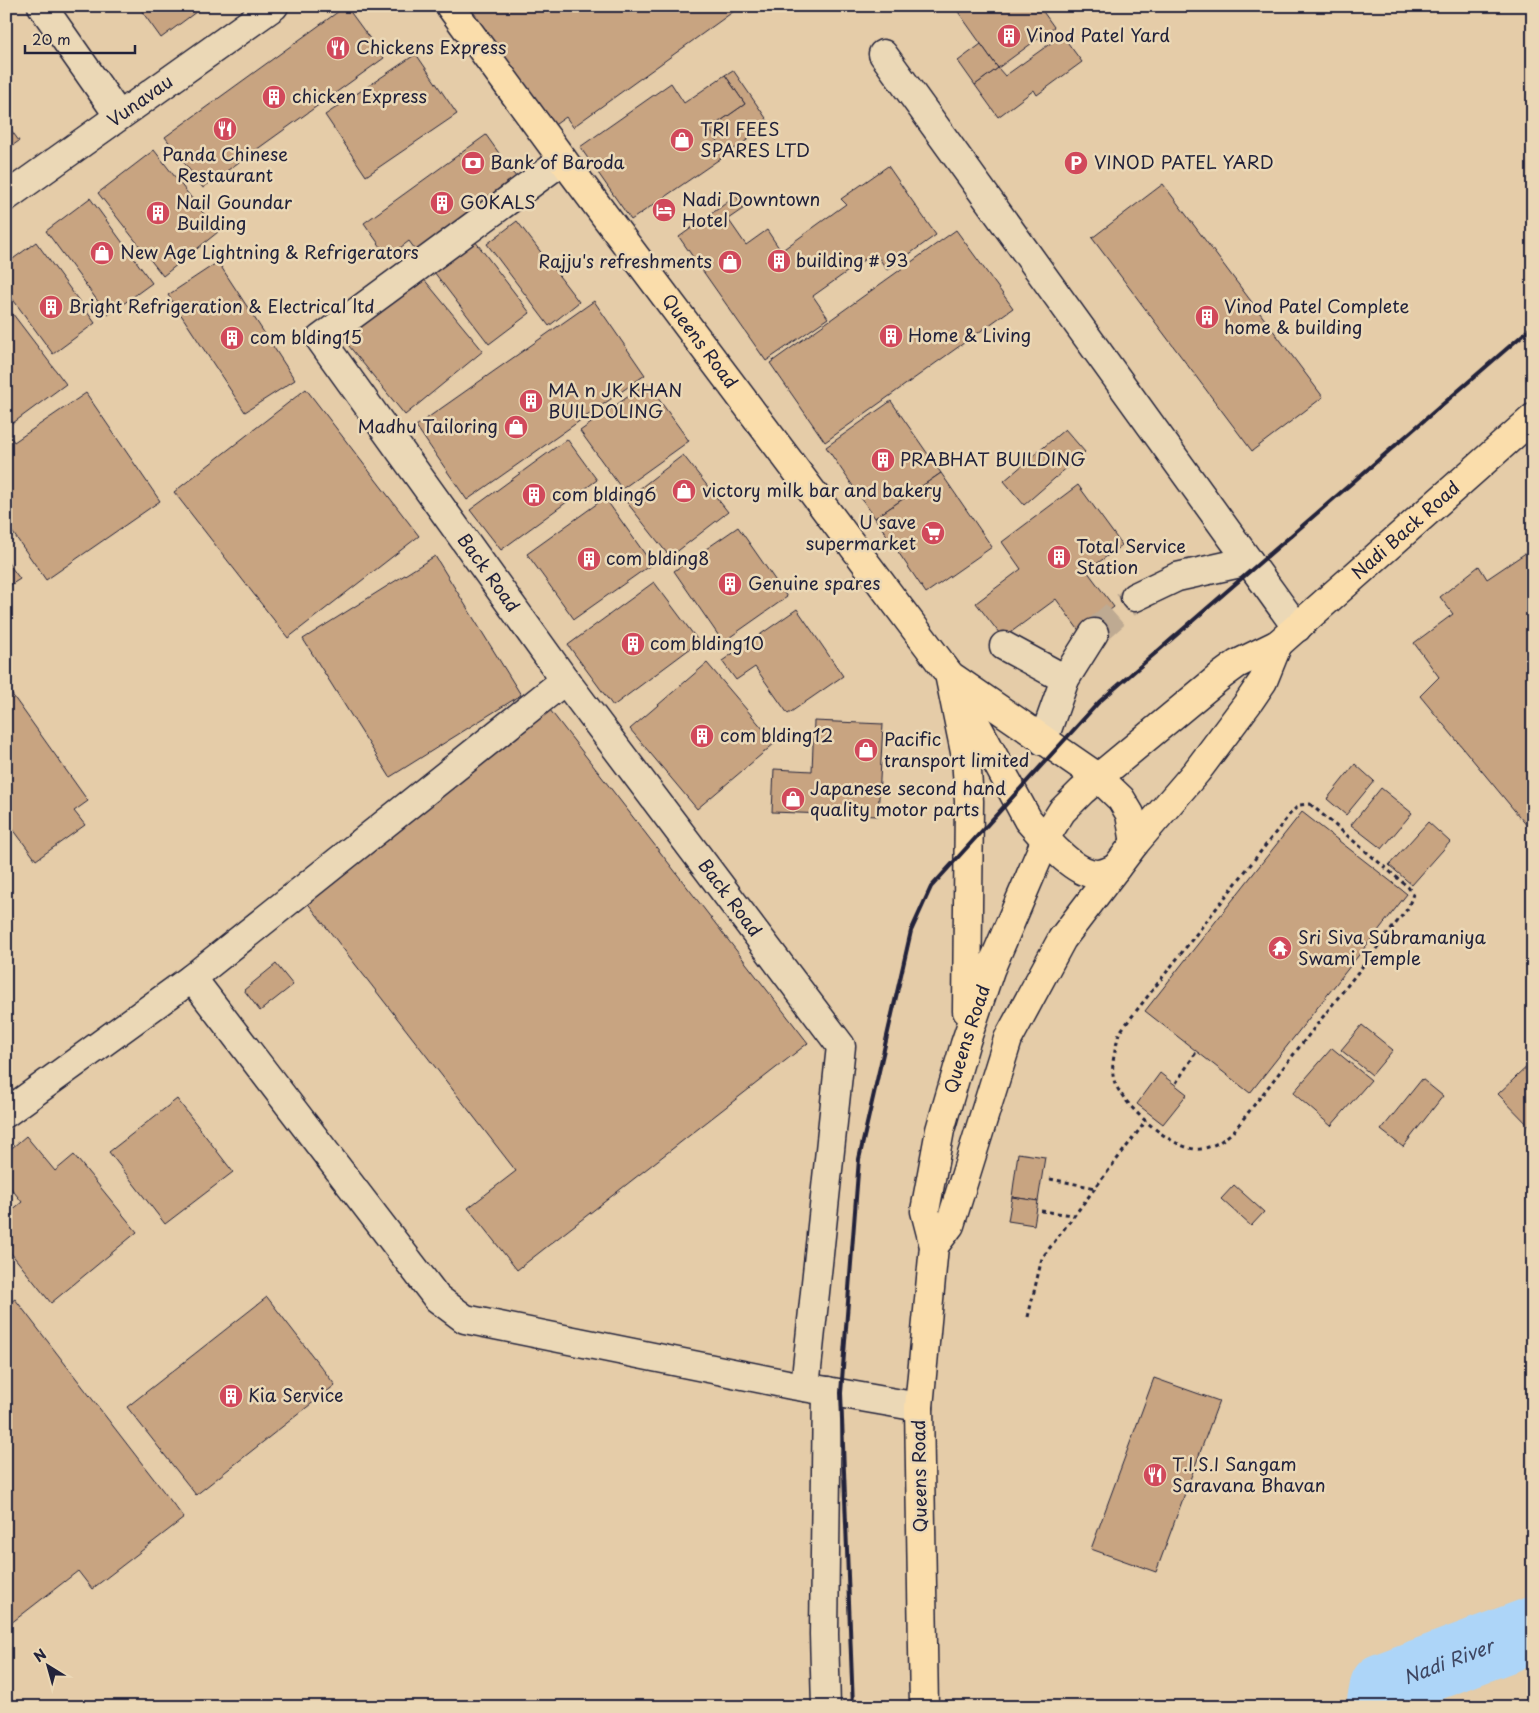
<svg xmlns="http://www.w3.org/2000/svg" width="1539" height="1713" font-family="'Playpen Sans',sans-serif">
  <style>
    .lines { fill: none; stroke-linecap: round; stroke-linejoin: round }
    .river { stroke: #add5f8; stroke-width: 66 }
    .building { fill: #c8a481; stroke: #22223b }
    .minor-tunnel { stroke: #beaa92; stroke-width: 28; stroke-dasharray: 28 14; stroke-linecap: butt }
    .minor-casing { stroke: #22223b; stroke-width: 31 }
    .major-casing { stroke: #22223b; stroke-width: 31 }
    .highway-casing { stroke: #22223b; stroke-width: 31 }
    .path { stroke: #22223b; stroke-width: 3; stroke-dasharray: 4 4; stroke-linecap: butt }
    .minor { stroke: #ebd8b6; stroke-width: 28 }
    .major { stroke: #faddab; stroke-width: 28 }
    .highway { stroke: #faddab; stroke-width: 28 }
    .rail { stroke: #22223b; stroke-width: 4 }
    .labels { text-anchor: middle; stroke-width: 5; stroke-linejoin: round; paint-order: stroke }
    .poi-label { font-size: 18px; fill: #22223b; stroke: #ebd8b6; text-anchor: start }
    .street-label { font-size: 18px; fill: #22223b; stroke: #ebd8b6 }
    .water-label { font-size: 19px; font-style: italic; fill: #3e4661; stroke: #ebd8b6 }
  </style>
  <rect width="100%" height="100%" fill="#e5cca8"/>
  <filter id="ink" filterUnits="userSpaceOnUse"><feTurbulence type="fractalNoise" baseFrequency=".02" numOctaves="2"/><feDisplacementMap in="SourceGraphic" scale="10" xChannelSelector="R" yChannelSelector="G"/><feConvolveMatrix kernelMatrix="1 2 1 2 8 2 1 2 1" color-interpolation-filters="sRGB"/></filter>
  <g filter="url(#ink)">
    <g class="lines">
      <path class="river" id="s1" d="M 1379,1707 L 1383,1686 L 1533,1630"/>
    </g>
    <g class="building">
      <polygon points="138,6 204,6 161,38"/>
      <polygon points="346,6 384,58 203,188 165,137"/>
      <polygon points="461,6 741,6 573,127 566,117 549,129"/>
      <polygon points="954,6 1039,6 1054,27 998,68"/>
      <polygon points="1062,35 1082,62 1037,95 1034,90 998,117 975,85 998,68 1005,76"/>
      <polygon points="981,44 998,68 975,85 958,61"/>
      <polygon points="416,54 457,114 366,176 325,115"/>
      <polygon points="733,70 770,124 727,154 709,129 745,104 725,75"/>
      <polygon points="725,75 745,104 709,129 727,154 631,220 580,147 671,83 684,103"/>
      <polygon points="6,123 19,141 6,150"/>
      <polygon points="486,135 521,184 420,256 409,241 388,257 364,223"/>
      <polygon points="154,150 218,232 163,276 98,193"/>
      <polygon points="888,166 936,235 887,270 875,252 813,296 828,318 766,361 679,237 736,196 744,208 728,219 746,245 767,230 781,251 846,204 841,199"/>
      <polygon points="1163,184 1323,397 1252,451 1092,238"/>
      <polygon points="90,198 152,283 108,315 46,231"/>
      <polygon points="517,221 579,302 549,326 487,244"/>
      <polygon points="956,230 1013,308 825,442 770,363"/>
      <polygon points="475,241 530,313 489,344 434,272"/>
      <polygon points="36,242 95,323 53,354 6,290 6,264"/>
      <polygon points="218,262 295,380 245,412 168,295"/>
      <polygon points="418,272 483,351 405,415 340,335"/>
      <polygon points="594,301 645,375 467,500 416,426"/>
      <polygon points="6,305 66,384 13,423 6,414"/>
      <polygon points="647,383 689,441 622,489 580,431"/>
      <polygon points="306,389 419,536 288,638 174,492"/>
      <polygon points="86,393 160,501 46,580 6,523 6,430 14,442"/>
      <polygon points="891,401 941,473 875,518 826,447"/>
      <polygon points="1065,429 1085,452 1024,505 1004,481"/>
      <polygon points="567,439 597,480 501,550 470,510"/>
      <polygon points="683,455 728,512 670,557 625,500"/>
      <polygon points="941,473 992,547 926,593 875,518"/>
      <polygon points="1078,485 1122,545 1087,571 1114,607 1080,632 1056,599 1003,638 976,603 1021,569 1002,542"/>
      <polygon points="605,498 652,564 574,619 527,554"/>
      <polygon points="738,527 787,597 723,642 674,571"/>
      <polygon points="1533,548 1533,833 1420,696 1439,677 1414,643 1453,614 1440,597 1479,566 1487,579"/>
      <polygon points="435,556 521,695 390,777 303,639"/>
      <polygon points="6,560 20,579 6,588"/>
      <polygon points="654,582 699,642 613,706 568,645"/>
      <polygon points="797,609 843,676 788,714 755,667 736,680 722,661"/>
      <polygon points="707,663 775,743 697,809 630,729"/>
      <polygon points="6,686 88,801 74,811 85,825 36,860 10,825 6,828"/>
      <polygon points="550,710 808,1043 517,1270 468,1208 516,1171 306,901"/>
      <polygon points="814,721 883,724 878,816 772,812 774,769 812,771"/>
      <polygon points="1355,764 1374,781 1346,815 1327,799"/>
      <polygon points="1381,788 1412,813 1382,849 1351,825"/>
      <polygon points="1302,812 1407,894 1250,1093 1145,1011"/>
      <polygon points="1428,822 1450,842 1412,885 1389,865"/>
      <polygon points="276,964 293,985 260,1011 244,990"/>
      <polygon points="1362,1025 1393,1050 1372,1075 1341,1050"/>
      <polygon points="1332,1048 1371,1080 1331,1126 1293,1093"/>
      <polygon points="1533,1061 1533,1130 1498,1094"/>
      <polygon points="1160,1073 1187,1094 1163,1124 1137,1104"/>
      <polygon points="1422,1079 1443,1096 1403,1147 1381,1130"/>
      <polygon points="177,1099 233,1172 165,1224 109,1152"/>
      <polygon points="26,1136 55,1171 74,1155 137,1232 51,1303 6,1247 6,1215 22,1202 6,1182 6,1153"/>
      <polygon points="1018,1153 1045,1157 1038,1201 1012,1197"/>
      <polygon points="1234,1185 1264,1212 1251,1226 1221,1199"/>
      <polygon points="1012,1197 1038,1201 1034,1225 1008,1221"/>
      <polygon points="267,1297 335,1385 196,1495 127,1407"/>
      <polygon points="15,1299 184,1518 92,1589 78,1571 6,1627 6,1305"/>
      <polygon points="1154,1378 1219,1401 1156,1572 1091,1549"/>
    </g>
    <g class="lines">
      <polyline class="minor-tunnel" points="1094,633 1135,597"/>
      <g class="minor-casing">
        <g id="minor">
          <polyline points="42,6 119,116"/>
          <polyline points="883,54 1297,628"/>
          <path id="s2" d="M 563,160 L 320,339 L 565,680 L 841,1046 L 805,1387"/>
          <path id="s3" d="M 6,197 L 274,6"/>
          <polyline points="1135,597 1177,577 1249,561"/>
          <polyline points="1004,646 1065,679"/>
          <polyline points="1043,741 1065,679 1094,633"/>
          <polyline points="192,978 565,680"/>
          <polyline points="6,1113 192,978 437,1298 465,1319 792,1385 919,1407"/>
          <polyline points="826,1707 824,1634 827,1391"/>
        </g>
      </g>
      <g class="major-casing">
        <g id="major">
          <path id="s4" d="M 450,6 L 563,160 L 949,674 L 1028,820 C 1042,836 1070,869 1090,873 C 1100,876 1107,872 1116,868"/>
          <polyline points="954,678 1099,778 1121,799 1130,814 1135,843"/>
        </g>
      </g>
      <g class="highway-casing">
        <g id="highway">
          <polyline points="949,674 966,757 969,801 967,1011"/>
          <polyline points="934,1246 950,1225 1008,1039 1062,939 1135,843 1197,771 1248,703 1263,681 1278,644"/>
          <path id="s5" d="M 924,1707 L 919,1407 L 934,1246 L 925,1211 L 940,1130 L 965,1044 L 990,970 L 1050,830 L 1062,811 L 1082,791 L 1222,675 L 1237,664 L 1278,644 L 1533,418"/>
        </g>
      </g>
      <g class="path">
        <path d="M 1310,804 L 1408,887 L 1413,894 L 1408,908 L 1233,1132 C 1223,1140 1214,1147 1200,1149 C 1174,1152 1124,1106 1115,1083 C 1109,1068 1116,1048 1119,1033 L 1290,814 L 1299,805 Z"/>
        <polyline points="1176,1083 1197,1051"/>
        <polyline points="1050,1179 1096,1188"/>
        <polyline points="1041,1211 1074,1215"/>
        <polyline points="1028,1317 1042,1258 1146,1121"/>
      </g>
      <use href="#minor" class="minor"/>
      <use href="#major" class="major"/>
      <use href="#highway" class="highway"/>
      <polyline class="rail" points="853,1707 841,1393 859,1159 911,931 931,887 1099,702 1533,326"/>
    </g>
  </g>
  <defs>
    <g id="building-disc" transform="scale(1.25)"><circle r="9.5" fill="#d1495b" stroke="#ebd8b6"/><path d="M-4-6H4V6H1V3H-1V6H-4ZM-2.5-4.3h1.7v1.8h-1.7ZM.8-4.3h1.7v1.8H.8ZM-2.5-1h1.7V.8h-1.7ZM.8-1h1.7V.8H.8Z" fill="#fff"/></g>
    <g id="restaurant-disc" transform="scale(1.25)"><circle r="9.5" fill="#d1495b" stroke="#ebd8b6"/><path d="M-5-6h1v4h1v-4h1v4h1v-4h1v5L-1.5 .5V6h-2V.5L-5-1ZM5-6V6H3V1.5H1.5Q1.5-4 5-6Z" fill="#fff"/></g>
    <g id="shop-disc" transform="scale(1.25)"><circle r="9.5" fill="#d1495b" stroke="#ebd8b6"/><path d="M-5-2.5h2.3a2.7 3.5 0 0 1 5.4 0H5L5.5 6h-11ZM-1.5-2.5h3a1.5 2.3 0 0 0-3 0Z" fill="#fff"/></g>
    <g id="bank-disc" transform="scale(1.25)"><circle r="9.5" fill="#d1495b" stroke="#ebd8b6"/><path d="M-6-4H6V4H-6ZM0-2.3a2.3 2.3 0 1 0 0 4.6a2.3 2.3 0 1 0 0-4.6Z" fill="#fff"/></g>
    <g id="parking-disc" transform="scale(1.25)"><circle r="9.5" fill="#d1495b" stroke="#ebd8b6"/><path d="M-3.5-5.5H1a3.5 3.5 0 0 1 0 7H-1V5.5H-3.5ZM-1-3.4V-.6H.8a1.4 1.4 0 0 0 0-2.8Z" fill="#fff"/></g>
    <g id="hotel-disc" transform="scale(1.25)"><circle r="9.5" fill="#d1495b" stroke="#ebd8b6"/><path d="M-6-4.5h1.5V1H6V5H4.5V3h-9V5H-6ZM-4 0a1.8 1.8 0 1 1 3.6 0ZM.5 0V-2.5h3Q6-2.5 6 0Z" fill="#fff"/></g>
    <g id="supermarket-disc" transform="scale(1.25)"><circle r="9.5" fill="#d1495b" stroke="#ebd8b6"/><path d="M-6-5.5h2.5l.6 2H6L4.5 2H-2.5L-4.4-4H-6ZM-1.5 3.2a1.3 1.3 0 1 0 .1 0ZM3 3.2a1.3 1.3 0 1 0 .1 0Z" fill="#fff"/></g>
    <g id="temple-disc" transform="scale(1.25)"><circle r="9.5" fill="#d1495b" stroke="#ebd8b6"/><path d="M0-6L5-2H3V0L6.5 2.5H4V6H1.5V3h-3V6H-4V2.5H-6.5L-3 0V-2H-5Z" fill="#fff"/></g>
  </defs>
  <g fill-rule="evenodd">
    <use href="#building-disc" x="1009" y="36"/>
    <use href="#restaurant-disc" x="338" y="48"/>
    <use href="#building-disc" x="274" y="97"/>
    <use href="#restaurant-disc" x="225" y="129"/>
    <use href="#shop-disc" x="682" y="140"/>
    <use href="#bank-disc" x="473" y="163"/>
    <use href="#parking-disc" x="1076" y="163"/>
    <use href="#building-disc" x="442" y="203"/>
    <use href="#hotel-disc" x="664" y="210"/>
    <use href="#building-disc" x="158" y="213"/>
    <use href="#shop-disc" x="102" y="253"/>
    <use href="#building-disc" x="779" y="261"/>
    <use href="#shop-disc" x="730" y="262"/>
    <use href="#building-disc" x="51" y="307"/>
    <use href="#building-disc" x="1207" y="317"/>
    <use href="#building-disc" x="891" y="336"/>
    <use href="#building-disc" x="232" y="338"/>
    <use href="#building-disc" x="531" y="401"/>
    <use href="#shop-disc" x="516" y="427"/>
    <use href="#building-disc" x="883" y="460"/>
    <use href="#shop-disc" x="684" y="491"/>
    <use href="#building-disc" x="534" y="495"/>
    <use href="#supermarket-disc" x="933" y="533"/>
    <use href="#building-disc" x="1059" y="557"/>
    <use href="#building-disc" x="589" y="559"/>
    <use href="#building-disc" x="730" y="584"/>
    <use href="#building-disc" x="633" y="644"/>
    <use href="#building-disc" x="702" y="736"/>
    <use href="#shop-disc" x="866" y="750"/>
    <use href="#shop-disc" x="793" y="799"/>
    <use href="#temple-disc" x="1280" y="948"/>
    <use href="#building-disc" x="231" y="1396"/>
    <use href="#restaurant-disc" x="1155" y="1475"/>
  </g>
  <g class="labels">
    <g class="poi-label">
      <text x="1026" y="42">Vinod Patel Yard</text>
      <text x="356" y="54">Chickens Express</text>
      <text x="292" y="103">chicken Express</text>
      <text x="700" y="136">TRI FEES<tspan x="700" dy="21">SPARES LTD</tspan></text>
      <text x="225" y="161" text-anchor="middle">Panda Chinese<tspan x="225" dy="21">Restaurant</tspan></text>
      <text x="490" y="169">Bank of Baroda</text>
      <text x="1094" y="169">VINOD PATEL YARD</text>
      <text x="682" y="206">Nadi Downtown<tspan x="682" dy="21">Hotel</tspan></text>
      <text x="176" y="209">Nail Goundar<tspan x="176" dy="21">Building</tspan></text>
      <text x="460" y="209">GOKALS</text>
      <text x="120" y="259">New Age Lightning &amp; Refrigerators</text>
      <text x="796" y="267">building # 93</text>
      <text x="712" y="268" text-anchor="end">Rajju's refreshments</text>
      <text x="68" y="313">Bright Refrigeration &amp; Electrical ltd</text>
      <text x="1224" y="313">Vinod Patel Complete<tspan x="1224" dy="21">home &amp; building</tspan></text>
      <text x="908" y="342">Home &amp; Living</text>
      <text x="250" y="344">com blding15</text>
      <text x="548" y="397">MA n JK KHAN<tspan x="548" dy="21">BUILDOLING</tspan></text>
      <text x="498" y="433" text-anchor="end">Madhu Tailoring</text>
      <text x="900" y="466">PRABHAT BUILDING</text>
      <text x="702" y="497">victory milk bar and bakery</text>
      <text x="552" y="501">com blding6</text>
      <text x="916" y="529" text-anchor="end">U save<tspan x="916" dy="21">supermarket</tspan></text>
      <text x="1076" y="553">Total Service<tspan x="1076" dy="21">Station</tspan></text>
      <text x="606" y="565">com blding8</text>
      <text x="748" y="590">Genuine spares</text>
      <text x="650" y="650">com blding10</text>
      <text x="720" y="742">com blding12</text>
      <text x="884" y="746">Pacific<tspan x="884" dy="21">transport limited</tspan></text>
      <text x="810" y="795">Japanese second hand<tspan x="810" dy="21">quality motor parts</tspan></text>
      <text x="1298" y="944">Sri Siva Subramaniya<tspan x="1298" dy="21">Swami Temple</tspan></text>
      <text x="248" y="1402">Kia Service</text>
      <text x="1172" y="1471">T.I.S.I Sangam<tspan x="1172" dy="21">Saravana Bhavan</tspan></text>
    </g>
    <g class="street-label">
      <text dy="6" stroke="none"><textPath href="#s3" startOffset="165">Vunavau</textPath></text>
      <text dy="6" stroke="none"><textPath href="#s4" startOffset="418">Queens Road</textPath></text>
      <text dy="6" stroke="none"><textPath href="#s5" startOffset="1368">Nadi Back Road</textPath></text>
      <text dy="6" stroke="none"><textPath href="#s2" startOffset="590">Back Road</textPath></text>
      <text dy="6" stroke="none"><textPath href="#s2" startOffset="995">Back Road</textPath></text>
      <text dy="6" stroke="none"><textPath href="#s5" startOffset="675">Queens Road</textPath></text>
      <text transform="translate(920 1476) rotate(-91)" y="6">Queens Road</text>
    </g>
    <g class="water-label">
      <text dy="7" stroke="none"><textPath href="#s1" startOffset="91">Nadi River</textPath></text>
    </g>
  </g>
  <rect width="1539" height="1713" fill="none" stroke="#ebd8b6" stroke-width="25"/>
  <rect x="12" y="12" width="1514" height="1688" fill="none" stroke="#22223b" stroke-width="2" filter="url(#ink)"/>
  <g transform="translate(48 1666) rotate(323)" stroke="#ebd8b6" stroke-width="4" paint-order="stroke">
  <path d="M0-4L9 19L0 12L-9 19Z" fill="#22223b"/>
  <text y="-8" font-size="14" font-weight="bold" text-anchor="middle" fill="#22223b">N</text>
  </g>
  <path d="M25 45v8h110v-8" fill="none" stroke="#22223b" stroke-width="2.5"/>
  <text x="32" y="45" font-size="15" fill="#22223b" stroke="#ebd8b6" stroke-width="4" paint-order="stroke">20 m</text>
</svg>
